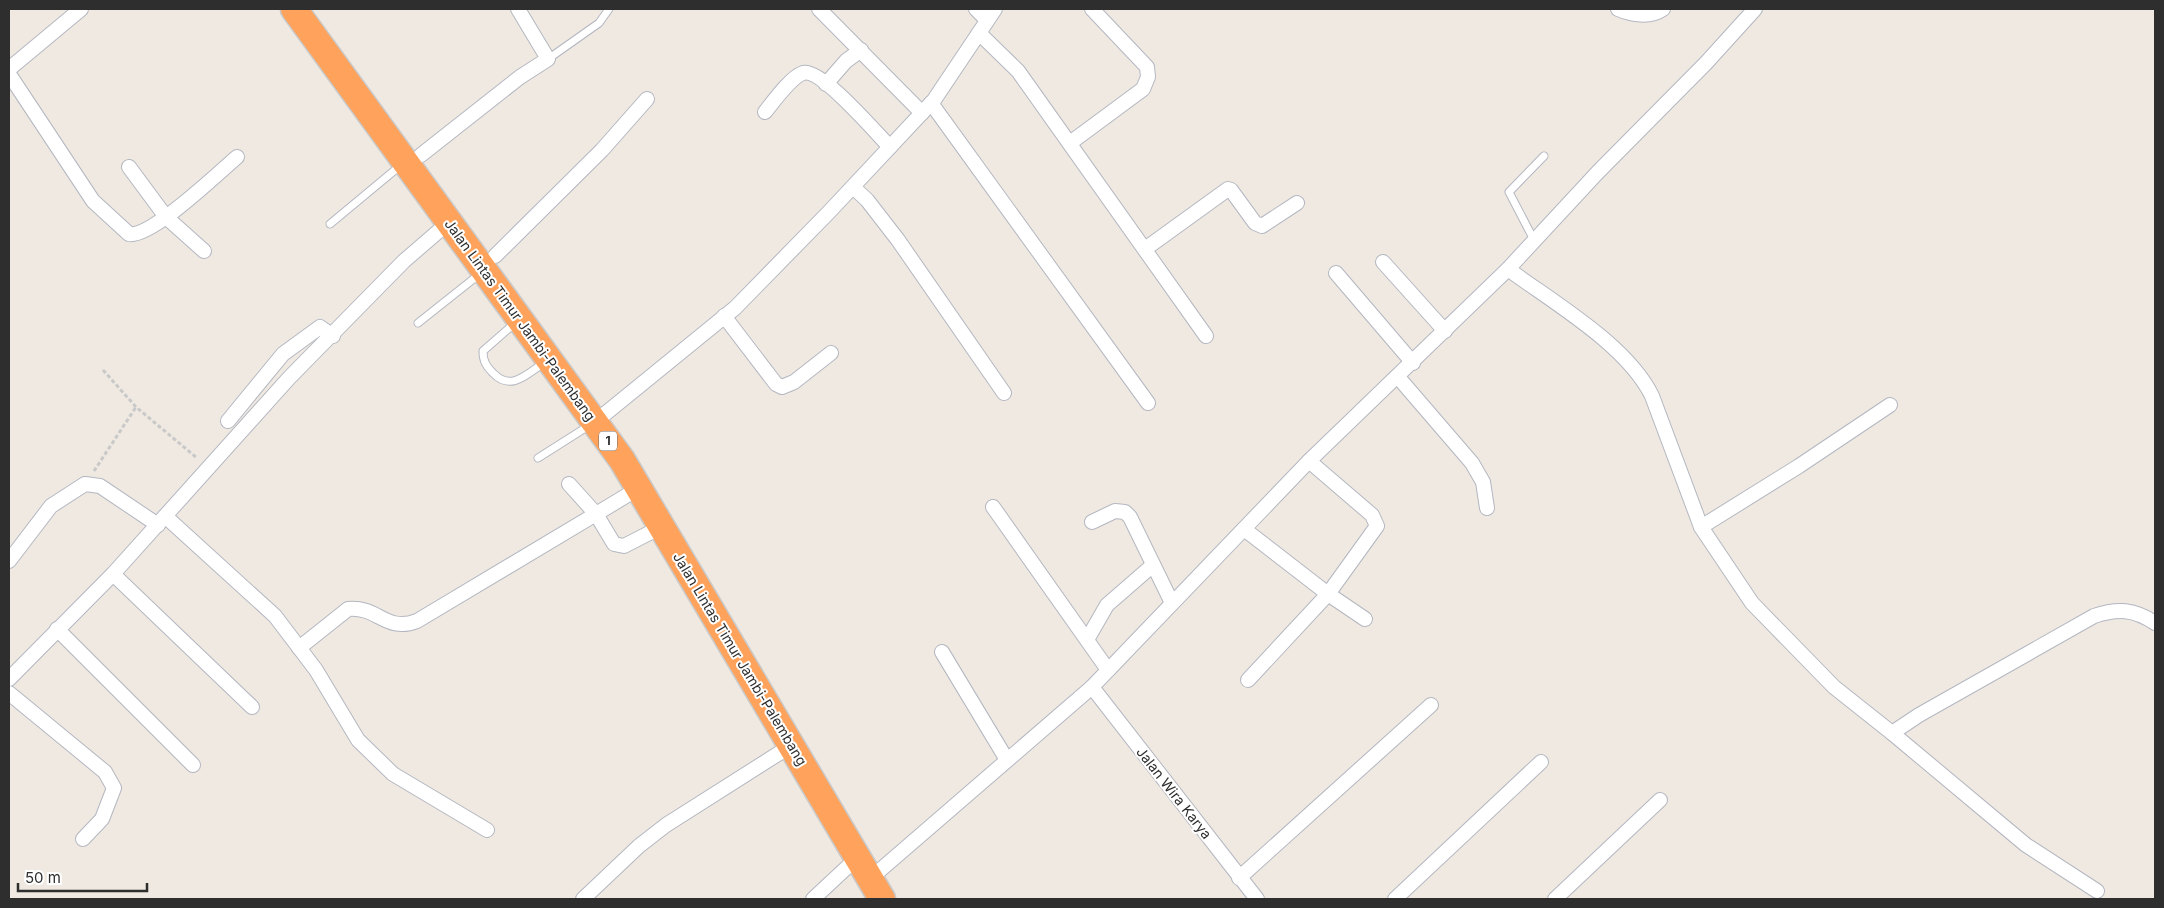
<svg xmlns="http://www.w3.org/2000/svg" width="2164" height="908" font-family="Inter,sans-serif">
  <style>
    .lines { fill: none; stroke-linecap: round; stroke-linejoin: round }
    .lane-casing { stroke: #b4b7c1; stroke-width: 9 }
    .street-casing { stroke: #b4b7c1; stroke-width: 16 }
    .highway-casing { stroke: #c9c9c9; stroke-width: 29 }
    .path { stroke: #c9c9c9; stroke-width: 3; stroke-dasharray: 4 2.5; stroke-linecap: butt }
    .lane { stroke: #fff; stroke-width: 7 }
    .street { stroke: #fff; stroke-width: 14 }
    .highway { stroke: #ffa35c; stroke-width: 26 }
    .labels { text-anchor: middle; stroke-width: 4; stroke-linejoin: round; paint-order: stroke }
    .shield { fill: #fff; stroke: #6d6d6d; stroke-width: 1 }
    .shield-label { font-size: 12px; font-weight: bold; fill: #2e2e2e }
    .street-label { font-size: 14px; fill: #2e2e2e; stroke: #fff }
  </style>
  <rect width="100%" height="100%" fill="#efe9e1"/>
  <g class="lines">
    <g class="lane-casing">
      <g id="lane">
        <polyline points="548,59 599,23 609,9"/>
        <polyline points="330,224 401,165"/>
        <polyline points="1534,240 1509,192 1544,156"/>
        <polyline points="418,323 481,273"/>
        <path d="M 515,323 L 483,351 C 483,361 486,366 493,373 C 511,392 527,374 545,362"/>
        <polyline points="538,458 590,425"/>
      </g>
    </g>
    <g class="street-casing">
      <g id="street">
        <polyline points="819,9 922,113"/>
        <polyline points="976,9 987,20"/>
        <path d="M 1618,9 C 1632,15 1650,18 1663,9"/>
        <polyline points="979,33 1018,71 1206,336"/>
        <polyline points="9,69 81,9"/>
        <path d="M 9,74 L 93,201 L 129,234 C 151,238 217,174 237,157"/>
        <polyline points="826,84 846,61 861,50"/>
        <polyline points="931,103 1148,403"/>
        <path d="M 765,112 C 773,102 791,77 803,73 C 821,68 876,133 890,147"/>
        <polyline points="1070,143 1143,89 1148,77 1147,67 1092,9"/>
        <polyline points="421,155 520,77 548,59 518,9"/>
        <polyline points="129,167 166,217 204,251"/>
        <polyline points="853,187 867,200 898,240 1004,393"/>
        <polyline points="1145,249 1228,189 1231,190 1255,223 1262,226 1297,203"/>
        <polyline points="495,256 602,150 647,99"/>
        <polyline points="1383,262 1445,331"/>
        <path d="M 1508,269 C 1554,303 1627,345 1652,396 L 1701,527 L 1752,603 L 1834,687 L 1892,733 L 1919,715 L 2094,616 C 2118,608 2134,609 2155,623"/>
        <polyline points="1336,273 1413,363"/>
        <polyline points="724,316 776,384 782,387 794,382 831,353"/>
        <polyline points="1398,377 1472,463 1483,482 1487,508"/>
        <polyline points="228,421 283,354 320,327 333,336"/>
        <polyline points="595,422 735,308 829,212 934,100 995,9"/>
        <polyline points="639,488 596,514 614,544 624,546 661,527"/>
        <polyline points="993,507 1108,670"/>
        <polyline points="165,516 275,616 316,670 358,740 393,774 487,830"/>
        <polyline points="1092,522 1115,511 1125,512 1130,517 1172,603"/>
        <polyline points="1701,527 1799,466 1890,405"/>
        <polyline points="1244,529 1328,594 1365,619"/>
        <polyline points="9,561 51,506 85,484 100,486 158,525"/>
        <polyline points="113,574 252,707"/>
        <polyline points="57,629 193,765"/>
        <polyline points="1088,638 1107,605 1153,565"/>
        <path d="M 299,648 L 348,609 C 378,606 386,633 417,621 L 596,514 L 569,484"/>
        <polyline points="942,652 1007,760"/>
        <polyline points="9,679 113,574 289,378 404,261 448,223"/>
        <polyline points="1248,680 1328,594 1377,526 1372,515 1309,461"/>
        <polyline points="1092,687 1257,899"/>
        <polyline points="9,693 105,772 114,788 102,819 83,839"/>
        <polyline points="1892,733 2026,845 2097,891"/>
        <polyline points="871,878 1092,687 1309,461 1508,269 1598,172 1706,63 1755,9"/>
        <polyline points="1239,878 1431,705"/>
        <polyline points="583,899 639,846 666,825 792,745"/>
        <polyline points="813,899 858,857"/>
        <polyline points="1395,899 1541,762"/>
        <polyline points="1555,899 1660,800"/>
      </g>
    </g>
    <g class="highway-casing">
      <polyline id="highway" points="294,9 622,460 882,899"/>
    </g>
    <g class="path">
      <polyline points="103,370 136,407 197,458"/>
      <polyline points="94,471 136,407"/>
    </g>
    <use href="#lane" class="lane"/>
    <use href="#street" class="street"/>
    <use href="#highway" class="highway"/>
  </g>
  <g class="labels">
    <rect class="shield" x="599" y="431.5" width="18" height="19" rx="4"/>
    <g class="shield-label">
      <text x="608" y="445">1</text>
    </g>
    <g class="street-label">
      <text transform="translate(520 320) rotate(54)" y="5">Jalan Lintas Timur Jambi-Palembang</text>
      <text transform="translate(740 659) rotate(59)" y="5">Jalan Lintas Timur Jambi-Palembang</text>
      <text transform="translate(1174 793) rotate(52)" y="5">Jalan Wira Karya</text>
    </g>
  </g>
  <rect width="2164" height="908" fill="none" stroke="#2e2e2e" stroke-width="20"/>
  <path d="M18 883v8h129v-8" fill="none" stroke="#2e2e2e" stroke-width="2.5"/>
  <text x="25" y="883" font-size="15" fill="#2e2e2e" stroke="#ffffff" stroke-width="4" paint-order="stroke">50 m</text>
</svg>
